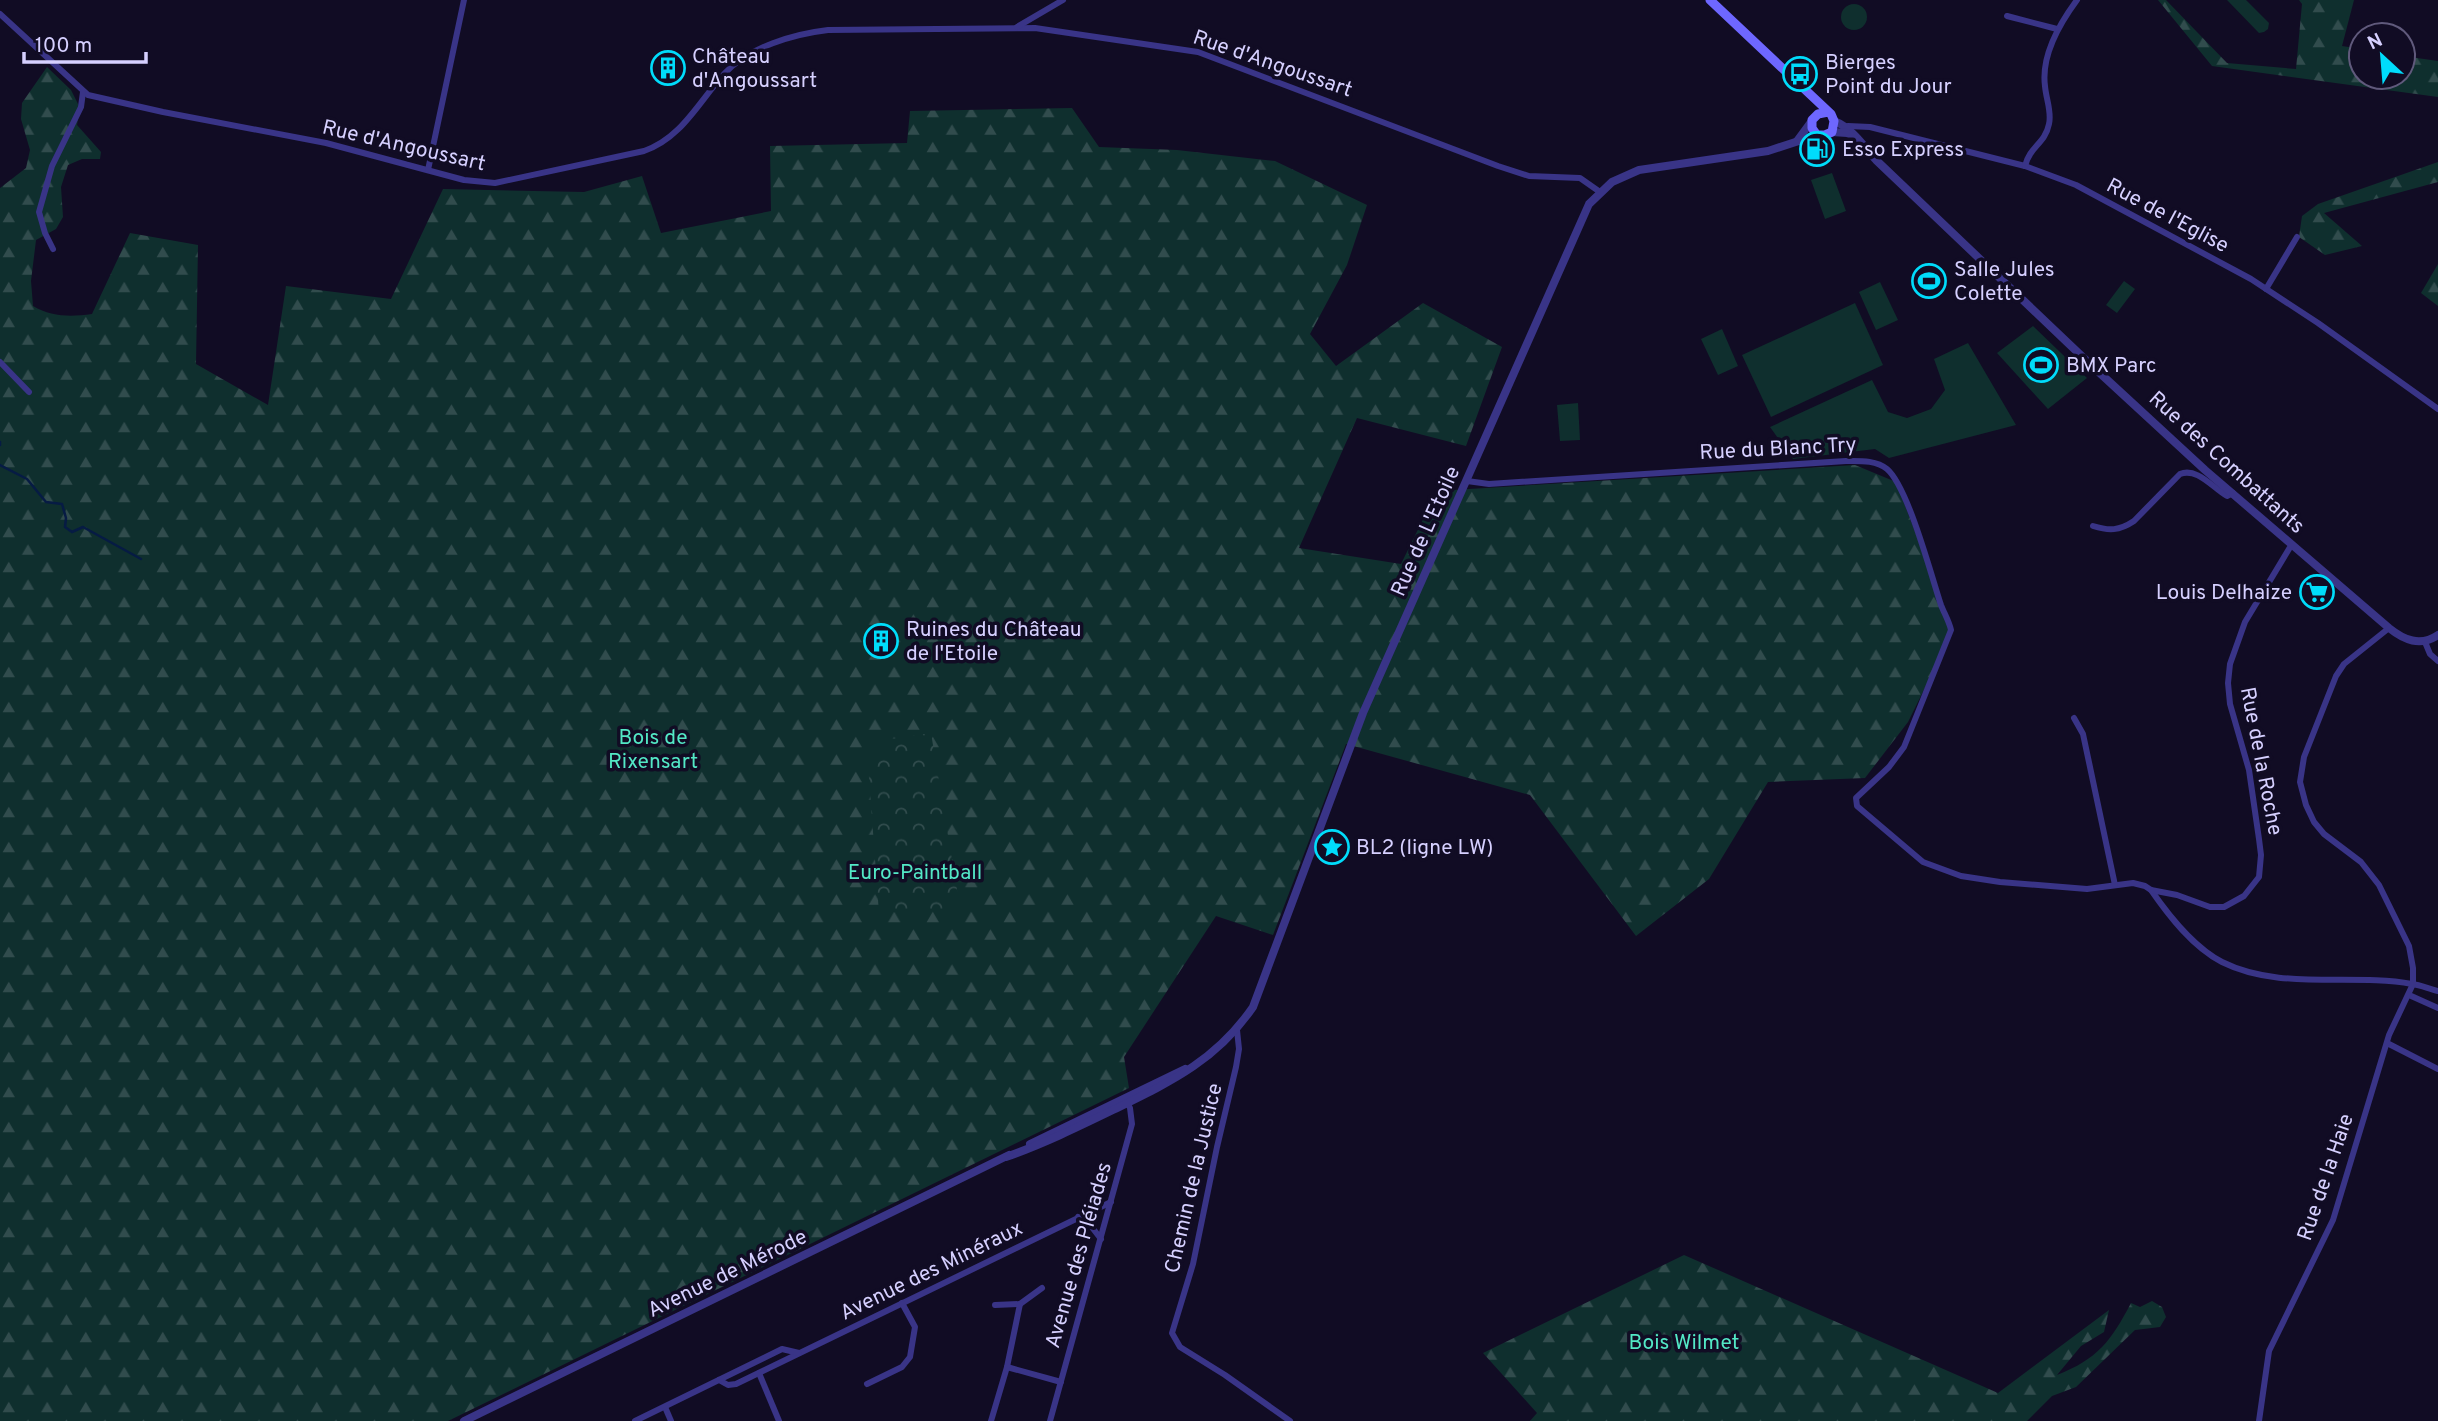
<svg xmlns="http://www.w3.org/2000/svg" width="2438" height="1421" font-family="Overpass,sans-serif">
  <style>
    .grass { fill: #0f2f2e }
    .forest { fill: url(#forest-firs) }
    .park { fill: url(#park-crowns) }
    .lines { fill: none; stroke-linecap: round; stroke-linejoin: round }
    .stream { stroke: #061b44; stroke-width: 2.5 }
    .minor { stroke: #393487; stroke-width: 6 }
    .tertiary { stroke: #393487; stroke-width: 8 }
    .secondary { stroke: #6e67ff; stroke-width: 9 }
    .labels { text-anchor: middle; stroke-width: 7; stroke-linejoin: round; paint-order: stroke }
    .poi-label { font-size: 21px; fill: #d6d0ff; stroke: #110c24; text-anchor: start }
    .street-label { font-size: 21px; fill: #d6d0ff; stroke: #110c24 }
    .park-label { font-size: 21px; fill: #53e8c6; stroke: #110c24 }
  </style>
  <defs>
    <pattern id="forest-firs" width="22" height="20" patternUnits="userSpaceOnUse" patternTransform="scale(1.75)"><rect width="22" height="20" fill="#0f2f2e"/><path d="M5 1l3.5 6h-7zM16 11l3.5 6h-7z" fill="#314c4d"/></pattern>
    <pattern id="park-crowns" width="20" height="18" patternUnits="userSpaceOnUse" patternTransform="scale(1.75)"><rect width="20" height="18" fill="#0f2f2e"/><path d="M2 6a3 3 0 1 1 6 0M12 15a3 3 0 1 1 6 0" fill="none" stroke="#314c4d"/></pattern>
  </defs>
  <rect width="100%" height="100%" fill="#110c24"/>
  <g class="grass">
    <polygon points="2227,0 2246,0 2269,23 2268,29 2264,32 2259,33"/>
    <circle cx="1854" cy="17" r="13"/>
    <polygon points="1832,173 1846,211 1825,219 1811,180"/>
    <polygon points="2124,281 2135,289 2117,313 2106,305"/>
    <polygon points="1880,282 1898,320 1876,330 1859,292"/>
    <polygon points="1855,303 1883,365 1771,417 1742,355"/>
    <polygon points="2033,326 2087,378 2048,409 1997,353"/>
    <polygon points="1722,329 1738,366 1718,375 1701,339"/>
    <polygon points="1968,343 2016,425 1889,458 1875,449 1793,459 1770,427 1872,380 1888,412 1907,418 1931,409 1945,390 1934,359"/>
    <polygon points="1578,403 1580,440 1560,441 1557,405"/>
  </g>
  <g class="forest">
    <polygon points="2158,0 2166,0 2227,63 2296,69 2302,4 2299,0 2354,0 2342,46 2361,49 2361,77 2403,77 2403,56 2438,61 2438,97 2212,66"/>
    <path d="M 47,67 L 71,90 L 80,108 L 77,125 L 101,152 L 100,159 L 82,159 L 68,165 L 61,187 L 63,217 L 56,229 L 36,240 L 31,281 L 33,306 C 51,317 71,317 92,314 L 130,233 L 198,245 L 196,364 L 268,405 L 286,286 L 391,299 L 443,189 L 584,192 L 642,176 L 661,233 L 771,211 L 770,146 L 907,143 L 910,111 L 1072,108 L 1099,147 L 1177,150 L 1275,161 L 1367,205 L 1347,265 L 1310,334 L 1336,366 L 1423,303 L 1502,347 L 1466,446 L 1357,418 L 1299,548 L 1401,564 L 1437,491 L 1855,465 L 1896,482 L 1940,597 L 1951,635 L 1908,722 L 1865,778 L 1768,782 L 1709,879 L 1636,936 L 1530,795 L 1346,744 L 1273,935 L 1216,916 L 1124,1057 L 1129,1088 L 448,1421 L 0,1421 L 0,188 L 26,168 L 30,150 L 21,119 L 22,103 Z"/>
    <polygon points="2438,162 2438,182 2324,213 2362,246 2325,255 2299,237 2302,216 2318,204"/>
    <polygon points="2438,264 2438,306 2421,293"/>
    <path d="M 1684,1255 L 1998,1393 L 2109,1310 L 2104,1332 L 2081,1346 L 2057,1375 C 2098,1359 2111,1341 2131,1303 L 2140,1307 L 2152,1301 L 2162,1307 L 2166,1317 L 2160,1327 L 2135,1330 L 2076,1387 L 2052,1396 L 2027,1421 L 1530,1421 L 1537,1413 L 1483,1353 Z"/>
  </g>
  <polygon class="park" points="931,733 960,908 879,913 868,764 878,741"/>
  <g class="lines">
    <g class="stream">
      <polyline points="0,442 0,445"/>
      <polyline points="0,465 27,479 46,502 62,504 66,518 65,527 72,532 83,527 141,559"/>
    </g>
    <g class="minor">
      <path d="M 0,14 L 88,95 L 163,112 L 326,143 L 464,180 L 495,183 L 644,151 C 682,138 699,101 725,73 C 749,47 794,34 828,30 L 1035,28 L 1198,52 L 1498,166 L 1529,176 L 1580,178 L 1600,192"/>
      <polyline points="2007,16 2057,29"/>
      <polyline points="1017,27 1063,0"/>
      <polyline points="1848,126 1870,127 2025,166 2076,185 2251,279 2318,323 2438,409"/>
      <path d="M 2025,166 C 2030,146 2045,144 2049,124 C 2052,112 2046,99 2045,86 C 2041,56 2060,23 2077,0"/>
      <polyline points="428,170 464,0"/>
      <polyline points="53,249 45,233 39,212 52,166 81,107 83,92"/>
      <polyline points="2266,289 2297,237"/>
      <polyline points="0,362 29,392"/>
      <path d="M 1467,481 L 1489,484 L 1846,461 C 1860,461 1876,460 1887,469 C 1908,487 1931,575 1941,605 C 1944,613 1949,621 1951,630 L 1904,747 L 1889,767 L 1856,798 L 1857,806 L 1923,862 L 1961,876 L 2000,882 L 2087,889 L 2133,883 L 2145,886 L 2151,890 C 2169,916 2193,947 2222,962 C 2280,991 2351,973 2412,984 C 2421,985 2429,989 2438,991"/>
      <path d="M 2093,526 C 2109,531 2119,531 2134,521 L 2180,474 C 2197,467 2213,488 2227,496 L 2233,493"/>
      <polyline points="2425,642 2430,654 2438,661"/>
      <polyline points="2074,718 2083,734 2115,885"/>
      <polyline points="2151,890 2177,895 2210,907 2224,907 2244,896 2259,877 2261,855 2259,839 2249,770 2230,704 2228,683 2230,664 2245,622 2292,544"/>
      <polyline points="2409,995 2438,1008"/>
      <polyline points="1237,1030 1239,1049 1236,1067 1217,1147 1193,1264 1172,1333 1180,1347 1225,1375 1290,1421"/>
      <polyline points="2387,1043 2438,1069"/>
      <polyline points="1078,1217 1091,1226 1101,1239"/>
      <polyline points="995,1305 1020,1304 1042,1288"/>
      <polyline points="1007,1367 1061,1382"/>
      <polyline points="759,1373 779,1421"/>
      <polyline points="719,1380 728,1385 736,1384 1111,1202"/>
      <polyline points="867,1384 902,1367 910,1357 915,1327 902,1303"/>
      <polyline points="665,1407 671,1421"/>
      <polyline points="635,1421 782,1349 799,1353"/>
      <polyline points="991,1421 1007,1367 1020,1304"/>
      <polyline points="1050,1421 1132,1124 1130,1108 1126,1100"/>
      <polyline points="2259,1421 2269,1351 2333,1220 2389,1035 2413,984 2413,968 2409,946 2379,885 2361,862 2324,834 2314,822 2306,805 2300,782 2304,757 2336,676 2344,664 2389,628"/>
    </g>
    <g class="tertiary">
      <path d="M 1834,121 C 1852,128 1863,145 1876,160 L 2090,364 L 2205,470 L 2389,628 C 2404,640 2420,647 2438,635"/>
      <polyline points="1832,132 1847,133 1855,137"/>
      <polyline points="1797,141 1811,122"/>
      <polyline points="1030,1144 1185,1069"/>
      <path d="M 1006,1157 C 1043,1144 1078,1127 1113,1110 C 1170,1082 1216,1061 1253,1007 L 1363,713 L 1589,204 L 1612,182 L 1639,170 L 1768,151 L 1817,135"/>
      <polyline points="464,1421 1009,1155"/>
    </g>
    <polyline class="secondary" points="1710,0 1831,114 1834,121 1832,132 1825,135 1817,135 1812,128 1812,120 1818,114 1828,112"/>
  </g>
  <defs>
    <g id="building-ring" transform="scale(1.75)"><circle r="9.5" fill="#110c24" stroke="#00dcfb" stroke-width="1.5"/><path d="M-4-6H4V6H1V3H-1V6H-4ZM-2.5-4.3h1.7v1.8h-1.7ZM.8-4.3h1.7v1.8H.8ZM-2.5-1h1.7V.8h-1.7ZM.8-1h1.7V.8H.8Z" fill="#00dcfb"/></g>
    <g id="bus-ring" transform="scale(1.75)"><circle r="9.5" fill="#110c24" stroke="#00dcfb" stroke-width="1.5"/><path d="M-5-6H5V4H4V6H2V4H-2V6H-4V4H-5ZM-3.5-4V0h7V-4ZM-3.5 1.2v1.5H-2V1.2ZM2 1.2v1.5H3.5V1.2Z" fill="#00dcfb"/></g>
    <g id="fuel-ring" transform="scale(1.75)"><circle r="9.5" fill="#110c24" stroke="#00dcfb" stroke-width="1.5"/><path d="M-5.5-6h7V0h2V4h1.3V-2.5L3-4.5l.8-.8L6-3V5H2.5V1h-1V6h-7ZM-4.2-4.7v3.2H.2V-4.7Z" fill="#00dcfb"/></g>
    <g id="stadium-ring" transform="scale(1.75)"><circle r="9.5" fill="#110c24" stroke="#00dcfb" stroke-width="1.5"/><path d="M0-5a6.5 5 0 1 0 0 10a6.5 5 0 1 0 0-10ZM-3.5-1.8h7v3.6h-7Z" fill="#00dcfb"/></g>
    <g id="supermarket-ring" transform="scale(1.75)"><circle r="9.5" fill="#110c24" stroke="#00dcfb" stroke-width="1.5"/><path d="M-6-5.5h2.5l.6 2H6L4.5 2H-2.5L-4.4-4H-6ZM-1.5 3.2a1.3 1.3 0 1 0 .1 0ZM3 3.2a1.3 1.3 0 1 0 .1 0Z" fill="#00dcfb"/></g>
    <g id="sight-ring" transform="scale(1.75)"><circle r="9.5" fill="#110c24" stroke="#00dcfb" stroke-width="1.5"/><path d="M0-6L1.8-2.2L6-1.7L2.9 1.2L3.7 5.4L0 3.3L-3.7 5.4L-2.9 1.2L-6-1.7L-1.8-2.2Z" fill="#00dcfb"/></g>
  </defs>
  <g fill-rule="evenodd">
    <use href="#building-ring" x="668" y="68"/>
    <use href="#bus-ring" x="1800" y="74"/>
    <use href="#fuel-ring" x="1817" y="149"/>
    <use href="#stadium-ring" x="1929" y="281"/>
    <use href="#stadium-ring" x="2041" y="365"/>
    <use href="#supermarket-ring" x="2317" y="592"/>
    <use href="#building-ring" x="881" y="641"/>
    <use href="#sight-ring" x="1332" y="847"/>
  </g>
  <g class="labels">
    <g class="poi-label">
      <text x="692" y="63">Château<tspan x="692" dy="24">d'Angoussart</tspan></text>
      <text x="1825" y="69">Bierges<tspan x="1825" dy="24">Point du Jour</tspan></text>
      <text x="1842" y="156">Esso Express</text>
      <text x="1954" y="276">Salle Jules<tspan x="1954" dy="24">Colette</tspan></text>
      <text x="2066" y="372">BMX Parc</text>
      <text x="2292" y="599" text-anchor="end">Louis Delhaize</text>
      <text x="906" y="636">Ruines du Château<tspan x="906" dy="24">de l'Etoile</tspan></text>
      <text x="1356" y="854">BL2 (ligne LW)</text>
    </g>
    <g class="street-label">
      <text transform="translate(1273 63) rotate(19)" y="7">Rue d'Angoussart</text>
      <text transform="translate(404 145) rotate(13)" y="7">Rue d'Angoussart</text>
      <text transform="translate(2168 215) rotate(28)" y="7">Rue de l'Eglise</text>
      <text transform="translate(1778 448) rotate(-3)" y="7">Rue du Blanc Try</text>
      <text transform="translate(2227 462) rotate(42)" y="7">Rue des Combattants</text>
      <text transform="translate(1425 531) rotate(-66)" y="7">Rue de L'Etoile</text>
      <text transform="translate(2262 761) rotate(79)" y="7">Rue de la Roche</text>
      <text transform="translate(2325 1177) rotate(-71)" y="7">Rue de la Haie</text>
      <text transform="translate(1193 1178) rotate(-77)" y="7">Chemin de la Justice</text>
      <text transform="translate(1078 1255) rotate(-74)" y="7">Avenue des Pléiades</text>
      <text transform="translate(931 1270) rotate(-26)" y="7">Avenue des Minéraux</text>
      <text transform="translate(727 1273) rotate(-26)" y="7">Avenue de Mérode</text>
    </g>
    <g class="park-label">
      <text x="653" y="744">Bois de<tspan x="653" dy="24">Rixensart</tspan></text>
      <text x="915" y="879">Euro-Paintball</text>
      <text x="1684" y="1349">Bois Wilmet</text>
    </g>
  </g>
  <g transform="translate(2382 56) rotate(334)"><circle r="33" fill="#110c24" stroke="#605a7c" stroke-width="2"/>
  <path d="M0-5L12 26L0 18L-12 26Z" fill="#00dcfb"/>
  <text y="-10" font-size="19" font-weight="bold" text-anchor="middle" fill="#d6d0ff">N</text>
  </g>
  <path d="M24 52v10h122v-10" fill="none" stroke="#d6d0ff" stroke-width="3.5"/>
  <text x="35" y="52" font-size="21" fill="#d6d0ff" stroke="#110c24" stroke-width="5" paint-order="stroke">100 m</text>
</svg>
